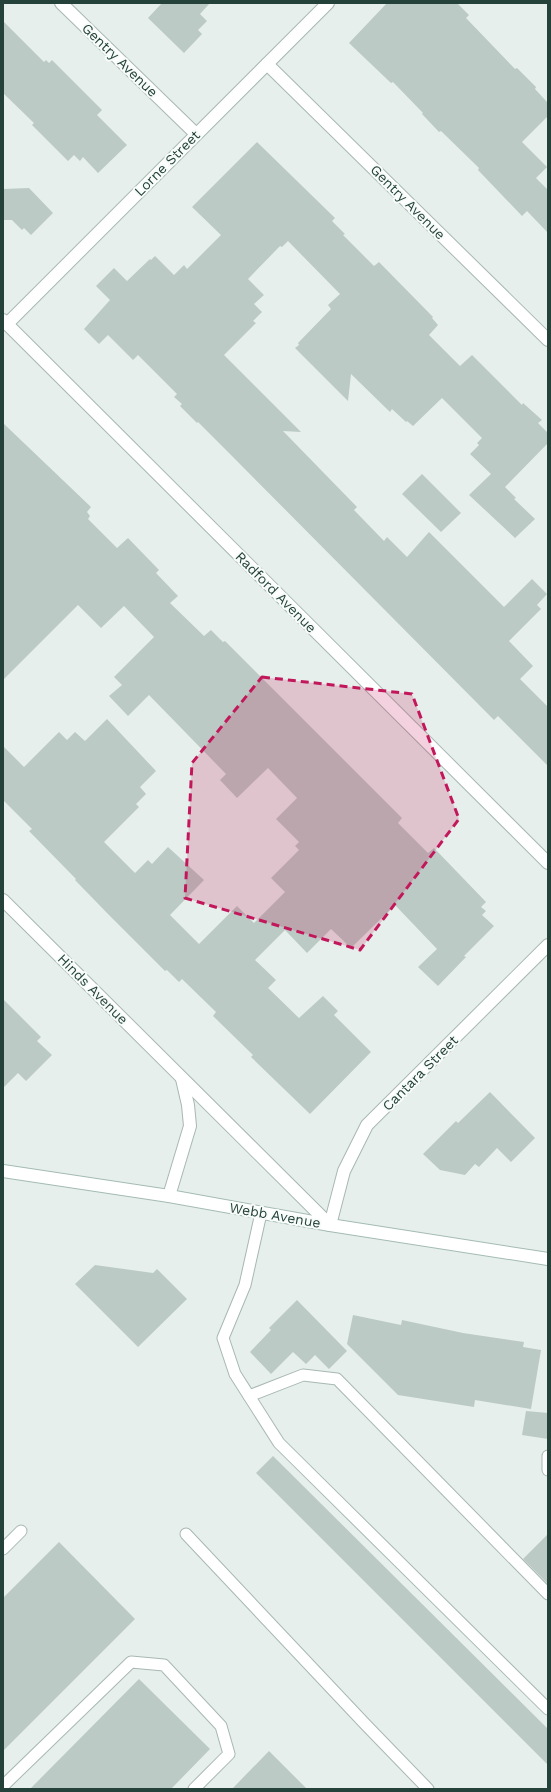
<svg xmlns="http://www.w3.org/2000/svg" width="551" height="1792" font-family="'Work Sans',sans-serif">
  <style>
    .building { fill: #bbcac4 }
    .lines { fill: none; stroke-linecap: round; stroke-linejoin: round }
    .lane-casing { stroke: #a8b8b2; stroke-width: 13 }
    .street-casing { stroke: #a8b8b2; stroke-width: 14 }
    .secondary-casing { stroke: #a4bbb3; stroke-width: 14 }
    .lane { stroke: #fff; stroke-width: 11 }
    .street { stroke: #fff; stroke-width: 12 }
    .secondary { stroke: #fff; stroke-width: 12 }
    .marked { fill: #c2185b; fill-opacity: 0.2; stroke: #c2185b; stroke-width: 3; stroke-dasharray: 8 5; stroke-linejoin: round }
    .labels { text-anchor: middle; stroke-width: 4; stroke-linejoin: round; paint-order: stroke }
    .street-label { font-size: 14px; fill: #24423a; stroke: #f7fbf9 }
  </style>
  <rect width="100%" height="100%" fill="#e6efeb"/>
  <g class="building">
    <polygon points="162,3 210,3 200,14 207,21 198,30 202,34 184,53 148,18"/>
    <polygon points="387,3 457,3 469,15 466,18 515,69 517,68 536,87 535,89 548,103 548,116 522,142 547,167 536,178 548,190 548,233 527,211 522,216 478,170 479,168 441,131 439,132 422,114 423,113 393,82 391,83 349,43"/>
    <polygon points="3,21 44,62 46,60 49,63 52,60 102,110 97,115 127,145 98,173 83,157 80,161 74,155 68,161 32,125 34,123 3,93"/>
    <polygon points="257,142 335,218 332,221 345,234 343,235 374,266 379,262 433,317 432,318 438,325 429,335 460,366 472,355 522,405 523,403 542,420 538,423 548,433 548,443 505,487 516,498 514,499 535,519 515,538 469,495 491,474 470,454 479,445 477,443 482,438 442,398 413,426 407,421 406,422 392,409 390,412 351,374 348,401 295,348 299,345 298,343 331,309 328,305 340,294 288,241 282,247 280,246 248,279 264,295 254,304 262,312 253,321 256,323 224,355 301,432 283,431 357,507 354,510 384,541 387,537 407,557 429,532 504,607 532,579 547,594 537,605 541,609 509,641 533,666 520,679 548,707 548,766 498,716 494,720 231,455 198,422 197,423 180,406 182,404 174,397 177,394 138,355 133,360 108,335 99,344 84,329 110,300 96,286 114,268 127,281 150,259 151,260 155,256 174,275 184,265 187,269 221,235 192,207"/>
    <polygon points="29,188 53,213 31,235 24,228 22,230 12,220 3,220 3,189"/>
    <polygon points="3,423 91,507 87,512 90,516 88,519 117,548 128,538 159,570 156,573 178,596 170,603 204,636 211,630 223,642 225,641 402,818 398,823 428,853 434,848 486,902 481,907 486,911 482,915 494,926 464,956 466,957 438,986 418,967 437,949 395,905 351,948 331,929 307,953 285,930 255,960 276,980 268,988 299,1018 323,996 338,1011 334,1015 371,1052 310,1114 251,1057 253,1055 213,1016 216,1012 182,979 179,982 167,970 165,971 107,913 75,880 76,879 29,831 32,829 3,800 3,746 24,767 59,732 67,740 75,732 85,741 107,719 156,771 140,787 146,794 136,804 139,807 104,842 135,873 148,860 152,864 168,847 204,880 170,915 199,944 237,906 254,923 285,892 271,878 299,850 295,846 299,842 276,819 297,798 268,768 237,798 220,780 226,774 149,695 128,716 109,696 122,685 114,677 154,637 124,606 101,628 78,605 3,680"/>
    <polygon points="422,474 461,513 441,532 402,494"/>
    <polygon points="3,999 41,1037 37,1041 52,1055 26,1081 18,1073 3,1088"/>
    <polygon points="490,1092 535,1138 511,1162 497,1148 479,1167 475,1164 465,1175 440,1170 423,1154 456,1121 458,1123"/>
    <polygon points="95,1265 153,1273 157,1269 187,1299 138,1347 75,1284"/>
    <polygon points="297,1300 347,1351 329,1369 315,1355 306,1364 293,1352 271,1374 250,1352 271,1330 269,1328"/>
    <polygon points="353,1315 401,1325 402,1320 463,1333 524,1342 523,1347 541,1350 531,1409 475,1400 474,1407 398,1395 347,1344"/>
    <polygon points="526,1411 548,1413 548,1439 522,1435"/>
    <polygon points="273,1456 548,1729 548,1765 256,1473"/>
    <polygon points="548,1534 548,1584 523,1559"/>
    <polygon points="59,1542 135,1619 3,1751 3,1598"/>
    <polygon points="139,1679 210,1749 171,1789 30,1789"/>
    <polygon points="269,1751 307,1789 232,1789"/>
  </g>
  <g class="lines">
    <g class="lane-casing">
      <g id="lane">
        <polyline points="261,1213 245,1285 223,1338 235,1374 279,1443 548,1709"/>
        <polyline points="249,1396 303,1375 337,1379 548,1594"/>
        <polyline points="548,1470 548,1456"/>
        <polyline points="186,1534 366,1725 428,1789"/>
        <polyline points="3,1549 21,1531"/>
        <polyline points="3,1786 131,1662 164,1665 221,1726 229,1754 194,1789"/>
      </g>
    </g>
    <g class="street-casing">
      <g id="street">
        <polyline points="61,3 196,134"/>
        <polyline points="267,64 548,340"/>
        <polyline points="3,320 548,863"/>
        <polyline points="7,324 328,3"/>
        <polyline points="3,900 330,1225"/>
        <polyline points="169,1196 190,1126 188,1105 182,1079"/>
        <polyline points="330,1225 344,1171 367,1125 548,945"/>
      </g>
    </g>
    <g class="secondary-casing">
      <polyline id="secondary" points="3,1171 169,1196 330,1225 548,1259"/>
    </g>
    <use href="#lane" class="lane"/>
    <use href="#street" class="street"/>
    <use href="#secondary" class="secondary"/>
  </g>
  <path class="marked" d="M 262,677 L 412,694 L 459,819 L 360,950 L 185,898 L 192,763 Z"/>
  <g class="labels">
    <g class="street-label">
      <text transform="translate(120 60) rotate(44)" y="5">Gentry Avenue</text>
      <text transform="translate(167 163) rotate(-45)" y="5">Lorne Street</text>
      <text transform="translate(408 202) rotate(45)" y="5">Gentry Avenue</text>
      <text transform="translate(276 592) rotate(45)" y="5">Radford Avenue</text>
      <text transform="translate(93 989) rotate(45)" y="5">Hinds Avenue</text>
      <text transform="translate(420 1073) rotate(-45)" y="5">Cantara Street</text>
      <text transform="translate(275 1215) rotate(10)" y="5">Webb Avenue</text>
    </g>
  </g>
  <rect width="551" height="1792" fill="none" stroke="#24423a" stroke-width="8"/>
</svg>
